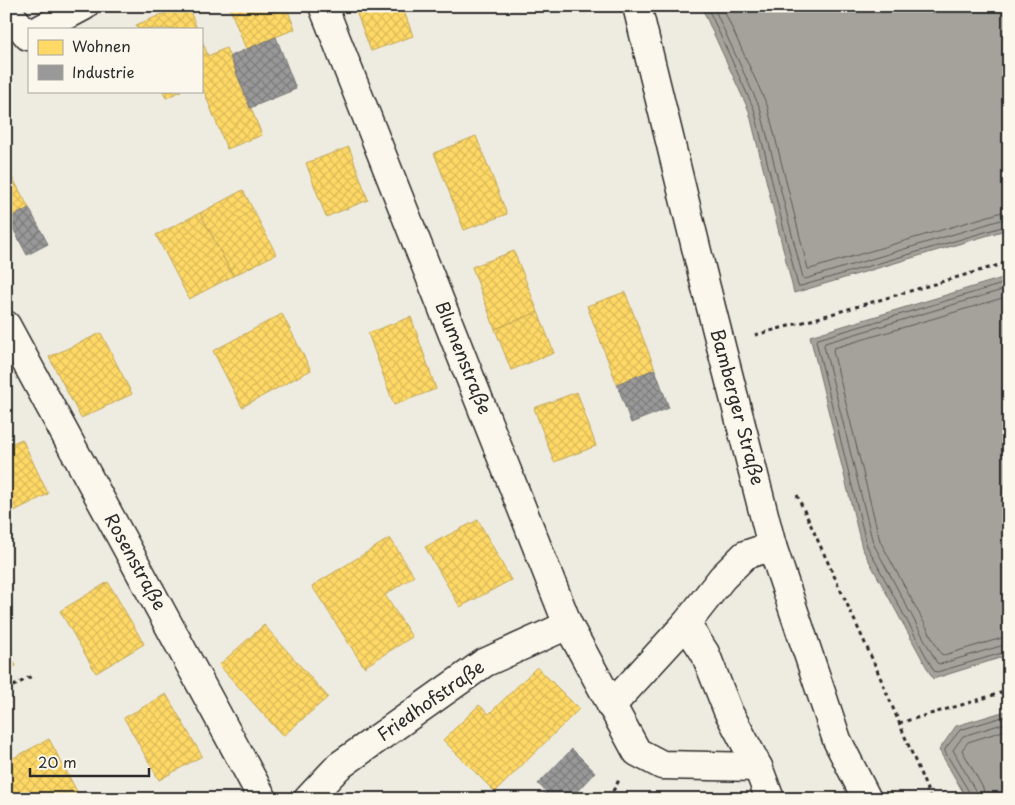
<svg xmlns="http://www.w3.org/2000/svg" width="1015" height="805" font-family="'Playpen Sans',sans-serif">
  <style>
    .water { fill: #a4a29a; stroke: #74726e }
    .homes { fill: url(#homes-cross-hatch); stroke: #bfa554 }
    .industry { fill: url(#industry-cross-hatch); stroke: #787878 }
    .lines { fill: none; stroke-linecap: round; stroke-linejoin: round }
    .shore { stroke: #5b5b57; stroke-width: 1 }
    .minor-casing { stroke: #2b2b2b; stroke-width: 31 }
    .major-casing { stroke: #2b2b2b; stroke-width: 31 }
    .path { stroke: #2b2b2b; stroke-width: 3; stroke-dasharray: 4 4; stroke-linecap: butt }
    .minor { stroke: #fbf7ec; stroke-width: 28 }
    .major { stroke: #fbf7ec; stroke-width: 28 }
    .labels { text-anchor: middle; stroke-width: 5; stroke-linejoin: round; paint-order: stroke }
    .street-label { font-size: 18px; fill: #2b2b2b; stroke: #fbf7ec }
  </style>
  <defs>
    <pattern id="homes-cross-hatch" width="8" height="8" patternUnits="userSpaceOnUse" patternTransform="scale(1.25)"><rect width="8" height="8" fill="#ffd966"/><path d="M0 0l8 8M0 8l8-8" fill="none" stroke="#dbba59"/></pattern>
    <pattern id="industry-cross-hatch" width="8" height="8" patternUnits="userSpaceOnUse" patternTransform="scale(1.25)"><rect width="8" height="8" fill="#999"/><path d="M0 0l8 8M0 8l8-8" fill="none" stroke="#7d7d7d"/></pattern>
  </defs>
  <rect width="100%" height="100%" fill="#eeebe0"/>
  <filter id="ink" filterUnits="userSpaceOnUse"><feTurbulence type="fractalNoise" baseFrequency=".02" numOctaves="2"/><feDisplacementMap in="SourceGraphic" scale="10" xChannelSelector="R" yChannelSelector="G"/><feConvolveMatrix kernelMatrix="1 2 1 2 8 2 1 2 1" color-interpolation-filters="sRGB"/></filter>
  <g filter="url(#ink)">
    <g class="water">
      <polygon points="701,6 1009,6 1009,229 794,293 749,111"/>
      <polygon points="1009,276 1009,655 933,679 862,548 810,336"/>
      <polygon points="1009,710 1009,799 967,799 939,750 956,726"/>
    </g>
    <g class="homes">
      <polygon points="182,6 188,6 197,29 138,29 136,25"/>
      <polygon points="229,6 286,6 295,29 246,49"/>
      <polygon points="354,6 402,6 413,36 371,51"/>
      <polygon points="201,38 208,56 226,48 262,135 227,149 201,84"/>
      <polygon points="163,91 181,91 166,98"/>
      <polygon points="476,136 507,214 464,230 434,153"/>
      <polygon points="349,147 368,200 326,217 306,163"/>
      <polygon points="6,166 29,208 6,220"/>
      <polygon points="243,190 276,254 233,276 200,213"/>
      <polygon points="200,213 233,276 189,299 156,235"/>
      <polygon points="514,251 538,312 495,329 472,267"/>
      <polygon points="625,292 655,369 617,384 587,306"/>
      <polygon points="538,312 554,353 511,370 495,329"/>
      <polygon points="282,314 311,370 242,407 213,351"/>
      <polygon points="411,317 436,389 394,405 368,333"/>
      <polygon points="101,333 132,394 81,418 49,357"/>
      <polygon points="577,392 596,446 554,462 534,408"/>
      <polygon points="22,439 48,494 6,515 6,446"/>
      <polygon points="478,520 511,580 460,607 425,547"/>
      <polygon points="390,538 414,576 385,595 412,637 364,667 312,586"/>
      <polygon points="108,582 144,644 96,673 60,611"/>
      <polygon points="264,625 328,697 283,736 219,665"/>
      <polygon points="6,647 16,666 6,671"/>
      <polygon points="537,667 579,709 495,792 443,740 479,705 489,714"/>
      <polygon points="166,694 202,756 159,780 124,718"/>
      <polygon points="49,739 81,799 15,799 6,783 6,762"/>
      <polygon points="6,783 15,799 6,799"/>
    </g>
    <g class="industry">
      <polygon points="276,37 296,89 250,108 230,56"/>
      <polygon points="29,208 48,244 27,255 8,219"/>
      <polygon points="655,369 669,408 631,423 617,384"/>
      <polygon points="572,749 595,772 570,799 540,799 547,792 538,784"/>
    </g>
    <g class="lines">
      <g class="shore">
        <polyline points="707,6 754,109 798,286 801,286 1009,225"/>
        <polyline points="713,6 760,108 803,278 805,279 1004,219 1009,219"/>
        <polyline points="722,6 767,105 808,269 810,269 1002,212 1009,211"/>
        <polyline points="1009,282 818,339 816,341 867,546 934,671 937,672 1009,651"/>
        <polyline points="1009,288 825,343 824,346 873,543 937,663 940,664 1004,645 1009,645"/>
        <polyline points="1009,296 834,348 833,351 880,541 941,654 944,655 1002,638 1009,637"/>
        <polyline points="971,799 971,795 945,752 945,749 960,730 1009,715"/>
        <polyline points="978,799 976,792 953,750 963,736 1009,722"/>
        <polyline points="985,799 983,788 962,750 968,742 1009,729"/>
      </g>
      <g class="minor-casing">
        <g id="minor">
          <polyline points="323,6 568,625 637,752 662,765 758,767"/>
          <polyline points="6,9 28,36"/>
          <polyline points="41,29 84,6"/>
          <polyline points="6,325 263,799"/>
          <polyline points="686,624 705,653 728,711 758,767 770,799"/>
          <polyline points="611,706 686,624 722,578 745,555 772,546"/>
          <polyline points="308,799 339,766 484,663 568,625"/>
        </g>
      </g>
      <g class="major-casing">
        <polyline id="major" points="637,6 703,276 772,546 837,740 867,799"/>
      </g>
      <g class="path">
        <polyline points="755,335 811,320 1009,262"/>
        <polyline points="797,495 875,665 931,799"/>
        <polyline points="6,690 32,676"/>
        <polyline points="899,723 975,701 1009,690"/>
        <polyline points="611,799 613,791 619,780"/>
      </g>
      <use href="#minor" class="minor"/>
      <use href="#major" class="major"/>
    </g>
  </g>
  <g class="labels">
    <g class="street-label">
      <text transform="translate(463 358) rotate(68)" y="6">Blumenstraße</text>
      <text transform="translate(737 407) rotate(75)" y="6">Bamberger Straße</text>
      <text transform="translate(135 562) rotate(61)" y="6">Rosenstraße</text>
      <text transform="translate(431 701) rotate(-35)" y="6">Friedhofstraße</text>
    </g>
  </g>
  <rect width="1015" height="805" fill="none" stroke="#fbf7ec" stroke-width="25"/>
  <rect x="12" y="12" width="990" height="780" fill="none" stroke="#2b2b2b" stroke-width="2" filter="url(#ink)"/>
  <rect x="28" y="28" width="175" height="65" fill="#fbf7ec" stroke="#a8a59f"/>
  <rect x="38" y="40" width="25" height="15" fill="#ffd966" stroke="#a8a59f"/>
  <text x="72" y="52" font-size="15" fill="#2b2b2b">Wohnen</text>
  <rect x="38" y="65" width="25" height="15" fill="#999999" stroke="#a8a59f"/>
  <text x="72" y="78" font-size="15" fill="#2b2b2b">Industrie</text>
  <path d="M30 768v8h119v-8" fill="none" stroke="#2b2b2b" stroke-width="2.5"/>
  <text x="38" y="768" font-size="15" fill="#2b2b2b" stroke="#fbf7ec" stroke-width="4" paint-order="stroke">20 m</text>
</svg>
